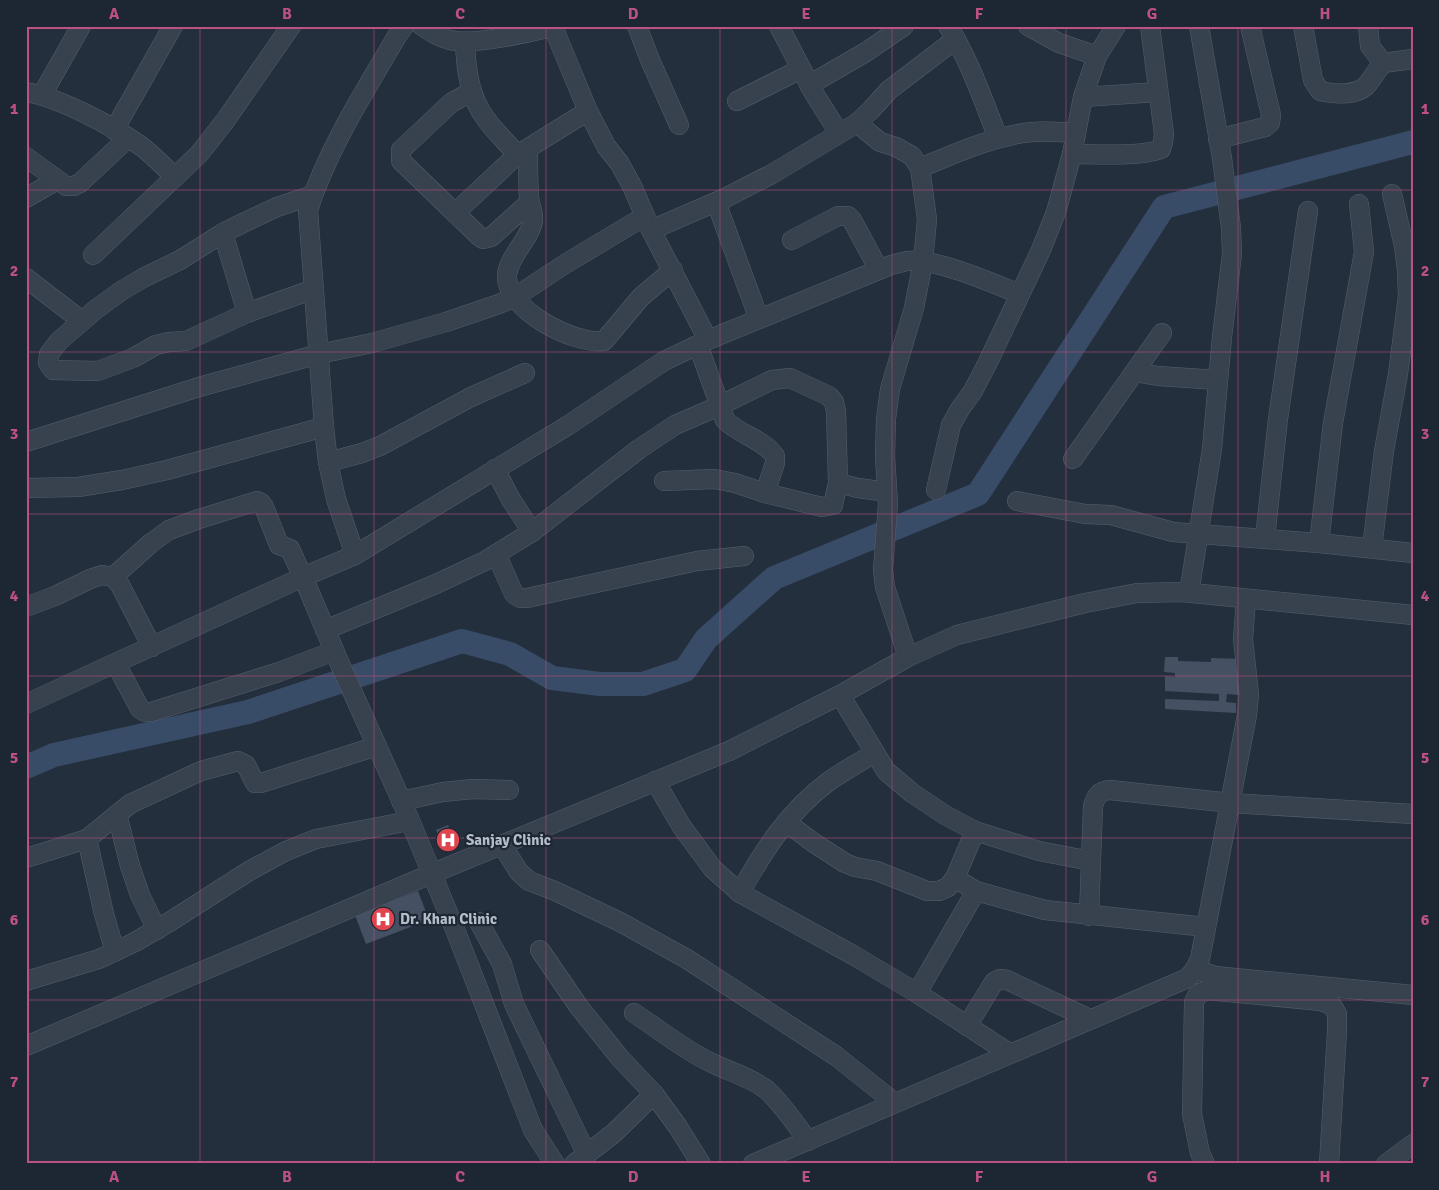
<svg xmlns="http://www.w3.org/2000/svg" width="1439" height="1190" font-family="Signika,sans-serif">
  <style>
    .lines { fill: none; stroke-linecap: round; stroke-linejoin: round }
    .river { stroke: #394c67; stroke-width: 24 }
    .building { fill: #455162 }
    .minor-casing { stroke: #565f6c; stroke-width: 20 }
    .minor { stroke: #38414e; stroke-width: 19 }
    .grid { fill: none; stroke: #bd5182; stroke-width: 1; stroke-opacity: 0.55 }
    .labels { text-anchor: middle; stroke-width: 4.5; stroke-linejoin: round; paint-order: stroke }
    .poi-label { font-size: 15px; font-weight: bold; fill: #b4bcc9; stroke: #1d2633; text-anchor: start }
    .neatline { fill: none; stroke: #bd5182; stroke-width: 2 }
    .grid-label { font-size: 16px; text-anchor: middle; font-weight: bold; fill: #bd5182 }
  </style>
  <rect width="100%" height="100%" fill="#242f3e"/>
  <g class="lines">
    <polyline class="river" points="26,767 54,755 248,712 462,641 510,654 552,678 600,684 643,684 685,670 706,639 774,578 978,494 1164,207 1413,142"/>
  </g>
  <g class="building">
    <polygon points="1165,657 1178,657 1178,661 1211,662 1211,658 1241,659 1239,695 1227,694 1226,702 1236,703 1236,713 1165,709 1165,699 1219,701 1219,694 1165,691 1165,676 1175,677 1175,673 1164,672"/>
    <polygon points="448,825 457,846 445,851 436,830"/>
    <polygon points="418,891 429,920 366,944 355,915"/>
  </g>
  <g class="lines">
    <g class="minor-casing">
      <g id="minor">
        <path d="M 404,26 L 397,36 C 365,91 328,148 308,210 L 324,427 L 328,462 L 336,499 L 355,555 L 303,577 L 339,662 L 406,811 L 456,932 L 533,1130 L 555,1164"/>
        <path d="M 422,26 C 431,32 440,38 450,40 C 472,46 532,32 555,26"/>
        <polyline points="637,26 650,60 679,125"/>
        <polyline points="779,26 815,95 839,133"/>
        <path d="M 948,26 C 970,61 983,100 998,138"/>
        <polyline points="1028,26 1059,43 1097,56"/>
        <path d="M 1303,26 L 1313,80 L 1320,91 C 1334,94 1355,96 1366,86 C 1372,79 1377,70 1383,63"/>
        <polyline points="1368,26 1370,46 1383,63 1413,59"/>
        <polyline points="553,27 588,111 606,146 620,164 632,186 651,230 708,340"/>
        <path d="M 465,42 C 466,68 469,97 486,119 C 495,132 507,142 517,155"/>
        <polyline points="809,85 866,52 904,26"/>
        <polyline points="472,91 451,103 401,150 401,161 479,236 483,239 491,237 530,202"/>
        <path d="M 26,92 C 60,98 113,126 141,146 C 153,155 164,167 175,177"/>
        <polyline points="42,95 81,26"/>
        <polyline points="1083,97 1158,92"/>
        <polyline points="737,101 801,69"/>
        <polyline points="857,123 880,142 896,147 912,156 920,168 927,219 923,262 914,308 890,389 886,419 885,456 888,503 883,570 885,587 908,657"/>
        <polyline points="114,130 173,26"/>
        <polyline points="1218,139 1265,127 1270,123 1271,115 1250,26"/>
        <path d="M 528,149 C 528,165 528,181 529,198 C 530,206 534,213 533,220 C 530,240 509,255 507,275 C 505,310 575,345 604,341 L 641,297 L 673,270"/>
        <path d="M 1072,154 C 1094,154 1141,157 1161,149 L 1163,142 L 1164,134 L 1150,26"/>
        <polyline points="26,157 66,186 74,186 80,183 128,138"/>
        <path d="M 920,168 C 952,155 984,140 1018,134 C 1037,130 1057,132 1076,133"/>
        <polyline points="313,195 277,207 245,222 223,233 180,260 143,278 121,291 95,310 59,341 49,354 48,363 53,370 98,371 133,358 156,345 169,342 186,341 247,313 314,289"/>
        <polyline points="26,198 57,180"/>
        <polyline points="716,202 759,319"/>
        <polyline points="455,213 517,155 588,111"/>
        <polyline points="651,230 725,198 772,174 857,123 871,110 889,90 956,39"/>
        <polyline points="223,233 247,313"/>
        <polyline points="792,240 838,216 848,216 852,220 879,270"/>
        <polyline points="93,255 199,154 225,121 291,26"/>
        <polyline points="26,278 82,321"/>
        <path d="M 698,345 L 725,420 C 738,434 765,440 775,456 L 775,463 L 765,493"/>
        <polyline points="1135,372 1158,376 1218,380"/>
        <polyline points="26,442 199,387 319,354 372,343 446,322 499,304 515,297 565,264 645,216"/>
        <polyline points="1073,459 1162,333"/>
        <polyline points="328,462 362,453 380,446 471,397 525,373"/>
        <polyline points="495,469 510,498 532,532"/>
        <polyline points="838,483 858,488 887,492"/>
        <polyline points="26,488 78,487 122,480 167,470 324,427"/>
        <polyline points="936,490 951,425 960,409 973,391 989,360 1041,250 1056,212 1072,154 1083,97 1097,56 1116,26"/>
        <polyline points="1017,501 1085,514 1111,515 1173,532 1319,543 1413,553"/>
        <polyline points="1265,538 1278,419 1308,211"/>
        <polyline points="1319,543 1333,423 1364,252 1359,204"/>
        <polyline points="1372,548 1384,451 1398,374 1408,296 1407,270 1404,246 1392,194"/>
        <polyline points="496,554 514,594 520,598 527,598 697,561 744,556"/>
        <path d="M 355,555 L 567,426 L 664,361 L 708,340 L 891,265 C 896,264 902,262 907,261 C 936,258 992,283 1020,294"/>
        <polyline points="1189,593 1212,449 1222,337 1232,254 1231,228 1222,158 1199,26"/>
        <polyline points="26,607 55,596 90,579 102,575 113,577 120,585 152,647"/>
        <polyline points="325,630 436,584 485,561 532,532 639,449 675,425 719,406 772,380 790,378 829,396 834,402 836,411 838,483 833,505 822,507 765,493 735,483 714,479 664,481"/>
        <polyline points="116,664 140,709 145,712 151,712 279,672 334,651"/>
        <polyline points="840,695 886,771 912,793 945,815 975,831 1039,851 1091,861"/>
        <polyline points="26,704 303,577 290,549 279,545 264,507 261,503 257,501 199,519 169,530 151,543 113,577"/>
        <polyline points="655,781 682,827 713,869 740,893 853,955 917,993 1009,1053"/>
        <polyline points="401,801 443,792 473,789 509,790"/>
        <polyline points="117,814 130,866 140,895 157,930"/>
        <polyline points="786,822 814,843 845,863 855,867 877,871 927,891 939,891 948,887 955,878 975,831"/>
        <polyline points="87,839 104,914 115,952"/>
        <polyline points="502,845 519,872 529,881 555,891 620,922 687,959 836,1056 895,1103"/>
        <polyline points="26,858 87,839 130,804 201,771 238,761 246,765 255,783 261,783 377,746"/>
        <polyline points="955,878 976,891 1045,910 1206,927"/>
        <path d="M 740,893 C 763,851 789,811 828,782 C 843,771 859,763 874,753"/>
        <path d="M 1089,916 L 1093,806 C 1096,796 1099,791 1110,790 L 1231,803 L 1413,814"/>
        <polyline points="479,922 502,964 514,1004 587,1155"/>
        <polyline points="540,950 579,1007 620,1058 654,1094 678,1127 701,1164"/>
        <polyline points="1195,969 1215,976 1413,995"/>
        <polyline points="26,981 99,959 135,942 171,921 249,871 286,851 316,839 409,821"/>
        <polyline points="917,993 976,891"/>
        <path d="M 634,1013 C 660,1030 684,1050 712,1063 C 730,1072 750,1077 767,1090 C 783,1105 795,1123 808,1141"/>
        <polyline points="967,1026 994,982 1000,979 1007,980 1090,1019"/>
        <polyline points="26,1046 431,874 729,751 840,695 908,657 957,635 1085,603 1137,593 1182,592 1413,615"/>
        <polyline points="574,1164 614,1133 654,1094"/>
        <polyline points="753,1164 1188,978 1195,969 1200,959 1247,715 1249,694 1243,639 1246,599"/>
        <polyline points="1205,1164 1200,1153 1192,1114 1194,1002 1198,994 1207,990 1321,1001 1332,1005 1337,1014 1337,1031 1329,1164"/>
        <polyline points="1386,1164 1413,1144"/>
      </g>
    </g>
    <use href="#minor" class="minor"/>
  </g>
  <path class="grid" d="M 200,26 L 200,1164M 374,26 L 374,1164M 546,26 L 546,1164M 720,26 L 720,1164M 892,26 L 892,1164M 1066,26 L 1066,1164M 1238,26 L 1238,1164M 26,190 L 1413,190M 26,352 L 1413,352M 26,514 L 1413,514M 26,676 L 1413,676M 26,838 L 1413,838M 26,1000 L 1413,1000"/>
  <defs>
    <g id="hospital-disc" transform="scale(1.25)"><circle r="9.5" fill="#e0444e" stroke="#1d2633"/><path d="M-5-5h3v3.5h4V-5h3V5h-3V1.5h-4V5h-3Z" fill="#fff"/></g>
  </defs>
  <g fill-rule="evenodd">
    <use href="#hospital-disc" x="448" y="840"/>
    <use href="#hospital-disc" x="383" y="919"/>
  </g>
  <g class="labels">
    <g class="poi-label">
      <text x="466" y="845">Sanjay Clinic</text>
      <text x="400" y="924">Dr. Khan Clinic</text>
    </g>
  </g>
  <rect width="1439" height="1190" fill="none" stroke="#1d2633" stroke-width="55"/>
  <rect x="28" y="28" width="1384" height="1134" class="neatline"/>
  <g class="grid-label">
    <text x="114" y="19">A</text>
    <text x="287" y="19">B</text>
    <text x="460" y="19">C</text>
    <text x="633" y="19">D</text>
    <text x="806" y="19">E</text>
    <text x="979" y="19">F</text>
    <text x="1152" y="19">G</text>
    <text x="1325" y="19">H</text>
    <text x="14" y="114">1</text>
    <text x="1425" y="114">1</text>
    <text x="14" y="276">2</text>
    <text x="1425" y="276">2</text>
    <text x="14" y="439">3</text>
    <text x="1425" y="439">3</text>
    <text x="14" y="601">4</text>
    <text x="1425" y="601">4</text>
    <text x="14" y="763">5</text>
    <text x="1425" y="763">5</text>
    <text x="14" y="925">6</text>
    <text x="1425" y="925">6</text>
    <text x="14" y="1087">7</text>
    <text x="1425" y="1087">7</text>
    <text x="114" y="1182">A</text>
    <text x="287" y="1182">B</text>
    <text x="460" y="1182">C</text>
    <text x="633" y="1182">D</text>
    <text x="806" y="1182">E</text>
    <text x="979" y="1182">F</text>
    <text x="1152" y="1182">G</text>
    <text x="1325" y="1182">H</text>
  </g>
</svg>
